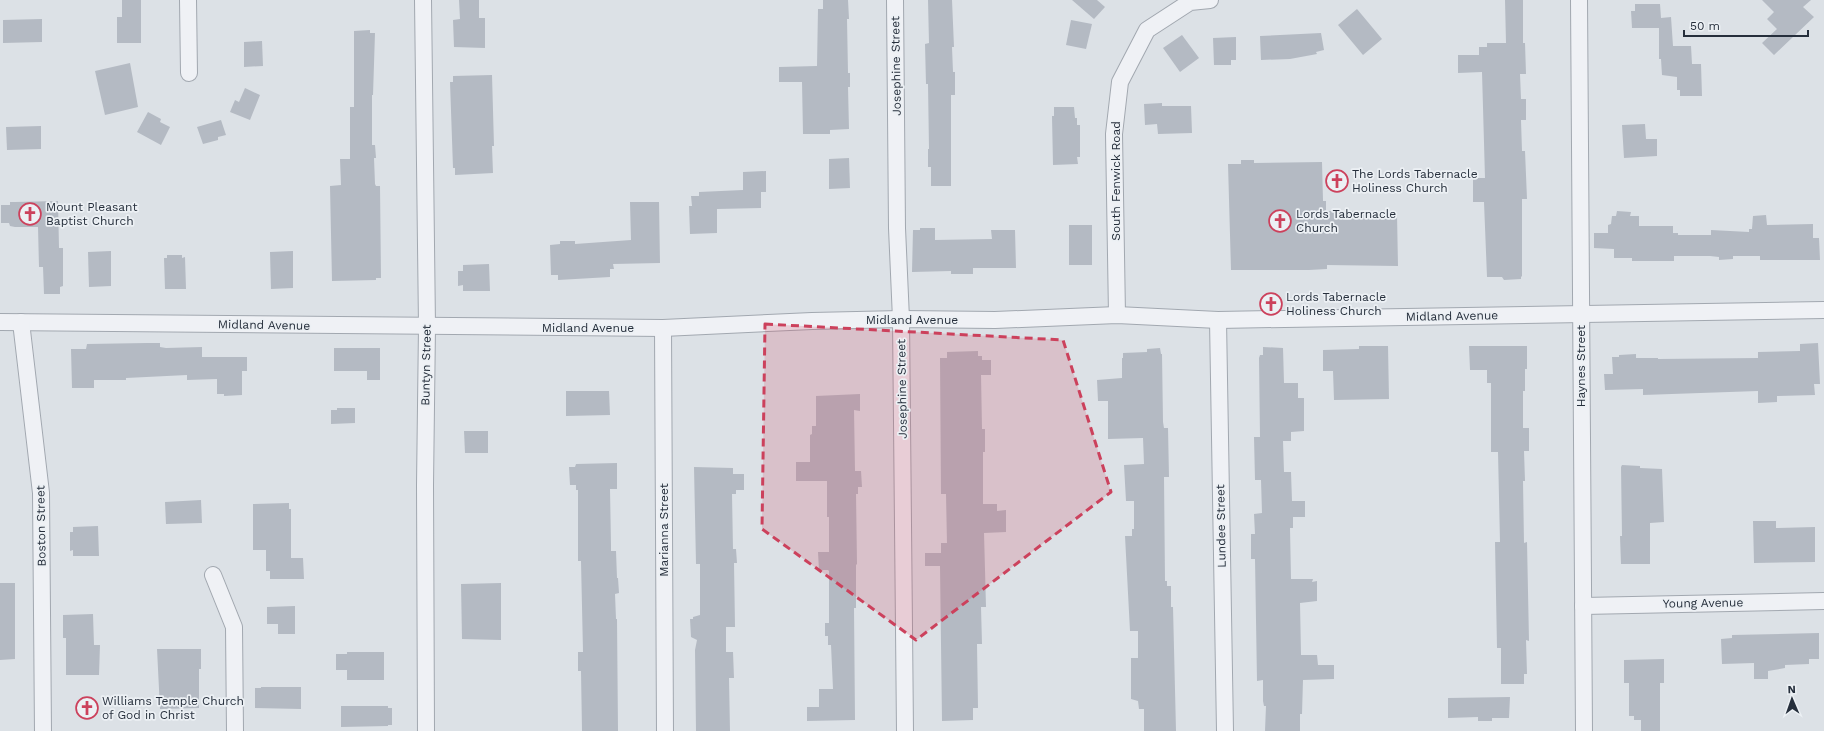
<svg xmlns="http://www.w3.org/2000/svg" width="1824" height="731" font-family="'Work Sans',sans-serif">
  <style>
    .building { fill: #b4bac3 }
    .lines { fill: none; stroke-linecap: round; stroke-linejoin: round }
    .minor-casing { stroke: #a2a8b0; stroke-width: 18 }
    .minor { stroke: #eff1f5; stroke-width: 16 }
    .marked { fill: #cc415c; fill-opacity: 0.2; stroke: #cc415c; stroke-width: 3; stroke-dasharray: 8 5; stroke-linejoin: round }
    .labels { text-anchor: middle; stroke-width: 3.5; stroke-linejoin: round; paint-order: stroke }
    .street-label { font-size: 12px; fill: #262f3c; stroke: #ecf0f4 }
    .poi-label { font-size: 12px; fill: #262f3c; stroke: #ecf0f4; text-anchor: start }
  </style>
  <rect width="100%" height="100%" fill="#dce1e6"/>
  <g class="building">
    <polygon points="122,0 141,0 141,43 117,43 117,17 122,17"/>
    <polygon points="459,0 479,0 479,18 485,18 485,48 454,47 453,20 460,19"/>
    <polygon points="823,0 848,0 849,19 847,19 848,73 850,73 850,87 848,87 849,129 830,130 830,134 803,134 802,82 779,82 779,67 817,66 818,9 823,9"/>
    <polygon points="928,0 952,0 954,47 952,47 953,72 955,72 955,95 951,95 951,186 931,186 931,167 928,167 928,149 929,149 928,84 926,84 925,44 929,43"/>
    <polygon points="1072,0 1097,0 1105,7 1094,19"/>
    <polygon points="1505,0 1523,0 1523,43 1525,43 1526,74 1520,74 1521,99 1526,99 1526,120 1521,120 1522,151 1525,151 1527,199 1522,199 1522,277 1521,276 1521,279 1504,280 1502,277 1487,277 1484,202 1473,202 1473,178 1485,178 1482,72 1458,73 1458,55 1479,55 1479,47 1487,47 1487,43 1506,43"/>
    <polygon points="1762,0 1811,0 1803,7 1814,17 1774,55 1762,43 1777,29 1767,19 1774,12"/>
    <polygon points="1635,4 1660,4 1661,18 1671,17 1673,46 1691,46 1692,64 1701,64 1702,96 1680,96 1680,90 1677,90 1677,77 1662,75 1661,59 1659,59 1659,28 1632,28 1631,11 1635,11"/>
    <polygon points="1357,9 1382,39 1363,55 1338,25"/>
    <polygon points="42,19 42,42 3,43 3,20"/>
    <polygon points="1071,20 1092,24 1086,49 1066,45"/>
    <polygon points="370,30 370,33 375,33 373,95 372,95 372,145 375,145 376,158 374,158 375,184 376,186 380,186 381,278 376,278 376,280 332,281 330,186 341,185 340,159 350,159 350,107 354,107 354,31"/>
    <polygon points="1321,33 1324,50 1316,52 1317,54 1290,59 1261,60 1260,36"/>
    <polygon points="1182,35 1199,58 1180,72 1163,48"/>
    <polygon points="1236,37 1236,60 1231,60 1231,65 1214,65 1213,38"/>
    <polygon points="262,41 263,66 244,67 244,42"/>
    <polygon points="130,63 138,107 105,115 95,71"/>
    <polygon points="492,75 494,146 492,146 493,173 455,175 455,168 453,168 450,82 453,82 453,76"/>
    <polygon points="245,88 260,95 250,120 230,112 235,100 239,102"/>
    <polygon points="1162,103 1162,106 1191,106 1192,133 1158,134 1157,124 1145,125 1144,104"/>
    <polygon points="1054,107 1074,107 1075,118 1077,118 1077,125 1080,125 1080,157 1077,157 1078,164 1053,165 1052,116 1054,116"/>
    <polygon points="148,112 161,119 160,122 170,127 161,145 137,132"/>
    <polygon points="221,120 226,135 218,137 218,140 203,144 197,127"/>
    <polygon points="1645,124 1646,139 1657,139 1657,156 1624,158 1622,125"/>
    <polygon points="41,126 41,149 7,150 6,127"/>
    <polygon points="849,158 850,188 829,189 829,159"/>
    <polygon points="1241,160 1254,160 1254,163 1322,162 1323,201 1326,201 1326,211 1365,211 1365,214 1397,214 1398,266 1327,265 1327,269 1309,270 1231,270 1228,164 1241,164"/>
    <polygon points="766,171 766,192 761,192 761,208 717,209 717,233 690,234 689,206 692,206 691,196 699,196 699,192 743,190 743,172"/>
    <polygon points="58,201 59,248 63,248 63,286 60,287 60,294 44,294 43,267 39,267 38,227 15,227 10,226 9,223 1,223 1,205 10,205 10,202 15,202"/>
    <polygon points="630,202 659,202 660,263 613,264 614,269 610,269 610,277 558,280 558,275 551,275 550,245 560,244 560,241 575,241 575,244 631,240"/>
    <polygon points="1617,211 1631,212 1630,216 1639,216 1639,226 1673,226 1673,233 1678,233 1678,235 1711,235 1711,230 1749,232 1749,229 1752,229 1753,216 1766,215 1767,225 1813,224 1813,238 1819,238 1820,260 1760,260 1760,256 1733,256 1733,259 1719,260 1719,257 1710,256 1674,256 1674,261 1632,261 1632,258 1614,258 1614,249 1594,248 1594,233 1608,233 1608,225 1611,224 1612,216 1616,216"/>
    <rect x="1069" y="225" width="23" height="40"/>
    <polygon points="920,228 935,228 935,240 992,239 991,230 1015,230 1016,268 973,268 973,274 951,274 951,271 912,272 913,230 920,230"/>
    <polygon points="111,251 111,286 89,287 88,252"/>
    <polygon points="293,251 293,288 271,289 270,252"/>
    <polygon points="167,255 182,255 182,258 185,257 186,289 165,289 164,258 167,258"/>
    <polygon points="489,264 490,291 463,291 463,285 458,286 458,271 463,271 463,265"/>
    <polygon points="147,343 160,343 160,347 166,348 202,347 202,357 247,357 247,371 242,371 242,395 224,396 224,394 217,394 217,379 187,380 187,375 126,378 126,380 94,380 94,388 72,388 71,349 86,349 87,344"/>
    <polygon points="1818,343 1820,384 1814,384 1815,395 1777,396 1777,402 1758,403 1758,391 1643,395 1643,389 1605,390 1604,374 1613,374 1612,357 1619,357 1619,355 1636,354 1636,358 1658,358 1658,359 1758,358 1758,352 1800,351 1800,344"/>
    <polygon points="1359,346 1388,346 1389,399 1334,400 1333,371 1323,371 1323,350 1359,349"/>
    <polygon points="1469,346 1527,346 1527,369 1525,369 1525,391 1523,391 1523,428 1529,428 1529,451 1524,451 1525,481 1523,481 1524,543 1527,542 1529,641 1526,640 1527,674 1524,674 1524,684 1501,684 1501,648 1497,648 1495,542 1500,542 1498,452 1491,452 1491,383 1487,383 1487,370 1470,370"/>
    <polygon points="1263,347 1283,348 1284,383 1298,383 1298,398 1304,398 1304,431 1291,432 1291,441 1283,441 1284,472 1291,472 1292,501 1305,501 1305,517 1293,517 1293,528 1290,528 1291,579 1313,579 1312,582 1317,581 1317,601 1300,603 1301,655 1317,655 1318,665 1334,665 1334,679 1303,680 1302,714 1300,714 1300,731 1265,731 1266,706 1264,706 1263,701 1263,680 1257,681 1255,559 1251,559 1251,534 1255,534 1254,514 1262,513 1261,480 1255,480 1254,437 1260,437 1259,358 1260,355 1263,355"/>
    <polygon points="334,348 380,348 380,380 367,380 367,371 334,371"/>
    <polygon points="1160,348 1161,354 1162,354 1163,422 1164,428 1168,428 1169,477 1164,477 1165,581 1167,581 1167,586 1171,586 1171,607 1173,607 1176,731 1144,731 1144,709 1139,709 1138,701 1131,699 1131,658 1138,658 1138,631 1130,631 1125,536 1132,536 1132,529 1134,529 1134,501 1126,501 1124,465 1144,464 1143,438 1108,439 1108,401 1098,401 1097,380 1122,378 1122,358 1123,358 1123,353 1147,352 1147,349"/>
    <polygon points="978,351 978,356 982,356 982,360 991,360 991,375 981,375 982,429 985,429 985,452 983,452 983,504 997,504 997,511 1006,510 1006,532 984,533 986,607 981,607 982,644 977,644 978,708 973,708 973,720 942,721 940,566 925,566 925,553 941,553 941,543 947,543 946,494 941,494 940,358 947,358 947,352"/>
    <polygon points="566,391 609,391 610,415 566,416"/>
    <polygon points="860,394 860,411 854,410 855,471 861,471 862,487 858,487 858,494 856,494 857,564 856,565 856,608 854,608 855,720 807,721 807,707 819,707 819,689 833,689 831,645 828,645 828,636 825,636 825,623 829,623 829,571 828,570 819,570 818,552 829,552 829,517 827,517 827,481 796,481 796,462 810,462 810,435 812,434 812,426 816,426 816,396"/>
    <polygon points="337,408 355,408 355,423 331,424 331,410 337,410"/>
    <polygon points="464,431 488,431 488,453 465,453"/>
    <polygon points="617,463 617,489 610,489 611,545 611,551 616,551 617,578 618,578 619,593 615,594 616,619 617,619 618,731 582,731 581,671 578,671 578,652 583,652 581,561 578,561 578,490 576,490 576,485 570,485 569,467 575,467 576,464"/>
    <polygon points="1622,465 1640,466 1640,468 1662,469 1664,522 1650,523 1650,564 1621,564 1620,536 1622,536 1621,467"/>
    <polygon points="694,467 733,468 733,474 744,474 744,490 736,490 736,494 732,494 733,549 736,549 737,563 734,563 735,627 726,627 726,652 733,652 734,678 729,678 730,731 696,731 695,650 697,640 691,637 690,619 693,619 693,617 700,615 700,564 696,564"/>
    <polygon points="201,500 202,523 166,524 165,502"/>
    <polygon points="289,503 289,509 291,509 291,558 303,558 304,579 270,579 270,571 266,571 266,550 253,550 253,504"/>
    <polygon points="1753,521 1776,521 1776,528 1815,527 1815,562 1754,563"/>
    <polygon points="98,526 99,556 73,556 73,550 70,551 70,532 73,532 73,527"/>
    <polygon points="0,583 15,583 15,659 0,660"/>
    <polygon points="501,583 501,640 462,639 461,584"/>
    <polygon points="295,606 295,634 278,634 278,624 267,624 267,607"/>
    <polygon points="93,614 94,645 100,645 99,675 66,675 66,638 63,638 63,615"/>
    <polygon points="1819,633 1819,659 1809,659 1809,664 1785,665 1785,668 1768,671 1768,679 1754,679 1754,663 1722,664 1721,639 1732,638 1732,635"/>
    <polygon points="157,649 201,649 201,669 199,669 199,708 160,709"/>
    <polygon points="347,652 384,652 384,680 347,680 347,670 336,670 336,654 347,654"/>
    <polygon points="1664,659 1664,683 1660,683 1660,731 1641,731 1641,720 1634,720 1634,716 1629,716 1629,683 1624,683 1624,660"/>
    <polygon points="261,687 301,687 301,709 255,708 255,688 261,688"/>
    <polygon points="1510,697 1509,718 1492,718 1492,721 1478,721 1478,717 1448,718 1448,698"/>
    <polygon points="341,706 388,706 388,708 392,708 392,725 388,725 388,726 341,727"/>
  </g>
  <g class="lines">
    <g class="minor-casing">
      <g id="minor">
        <polyline points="188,0 189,73"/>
        <polyline points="423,0 427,326 425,485 426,731"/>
        <polyline points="895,0 897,228 901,319 905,731"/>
        <polyline points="1579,0 1584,731"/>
        <polyline points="1117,315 1114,134 1120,82 1147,30 1190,2 1210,0"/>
        <polyline points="1218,320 1225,731"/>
        <polyline points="0,322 663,328 812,321 901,319 995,320 1117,315 1218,320 1824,310"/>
        <polyline points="21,322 41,493 43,731"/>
        <polyline points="663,328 665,731"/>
        <polyline points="213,575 234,627 235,731"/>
        <polyline points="1583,606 1824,601"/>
      </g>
    </g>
    <use href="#minor" class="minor"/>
  </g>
  <path class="marked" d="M 765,324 L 1063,340 L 1111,492 L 916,640 L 762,529 Z"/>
  <defs>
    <g id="church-ring" transform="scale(1.15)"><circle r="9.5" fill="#ecf0f4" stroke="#cc415c" stroke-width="1.5"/><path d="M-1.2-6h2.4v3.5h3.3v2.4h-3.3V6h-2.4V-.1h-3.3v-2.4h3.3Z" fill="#cc415c"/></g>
  </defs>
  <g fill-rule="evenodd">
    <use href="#church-ring" x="1337" y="181"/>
    <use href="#church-ring" x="30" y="214"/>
    <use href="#church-ring" x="1280" y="221"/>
    <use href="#church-ring" x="1271" y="304"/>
    <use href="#church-ring" x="87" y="708"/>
  </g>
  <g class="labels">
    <g class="street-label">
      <text transform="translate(896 66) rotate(-91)" y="4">Josephine Street</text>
      <text transform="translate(1116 181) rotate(-90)" y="4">South Fenwick Road</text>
      <text transform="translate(1452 316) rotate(-1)" y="4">Midland Avenue</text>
      <text x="912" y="324">Midland Avenue</text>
      <text transform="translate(264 325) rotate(1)" y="4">Midland Avenue</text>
      <text x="588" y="332">Midland Avenue</text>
      <text transform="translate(426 365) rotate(-89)" y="4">Buntyn Street</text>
      <text transform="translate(1581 366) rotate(-90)" y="4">Haynes Street</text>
      <text transform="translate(902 389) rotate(-91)" y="4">Josephine Street</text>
      <text transform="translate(41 526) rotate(-91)" y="4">Boston Street</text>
      <text transform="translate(1221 526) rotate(-91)" y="4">Lundee Street</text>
      <text transform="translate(664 530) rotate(-90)" y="4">Marianna Street</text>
      <text transform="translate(1703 603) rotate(-1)" y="4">Young Avenue</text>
    </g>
    <g class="poi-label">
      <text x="1352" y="178">The Lords Tabernacle<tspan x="1352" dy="14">Holiness Church</tspan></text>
      <text x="46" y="211">Mount Pleasant<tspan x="46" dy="14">Baptist Church</tspan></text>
      <text x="1296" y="218">Lords Tabernacle<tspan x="1296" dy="14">Church</tspan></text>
      <text x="1286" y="301">Lords Tabernacle<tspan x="1286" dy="14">Holiness Church</tspan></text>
      <text x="102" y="705">Williams Temple Church<tspan x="102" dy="14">of God in Christ</tspan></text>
    </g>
  </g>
  <g transform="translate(1792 699) rotate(358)" stroke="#ecf0f4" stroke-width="3" paint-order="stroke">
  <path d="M0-3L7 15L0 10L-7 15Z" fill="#262f3c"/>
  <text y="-6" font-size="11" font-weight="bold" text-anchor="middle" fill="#262f3c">N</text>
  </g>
  <path d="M1684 30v6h124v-6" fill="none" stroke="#262f3c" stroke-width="2"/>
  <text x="1690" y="30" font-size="12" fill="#262f3c" stroke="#ecf0f4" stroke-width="3" paint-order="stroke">50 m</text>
</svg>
